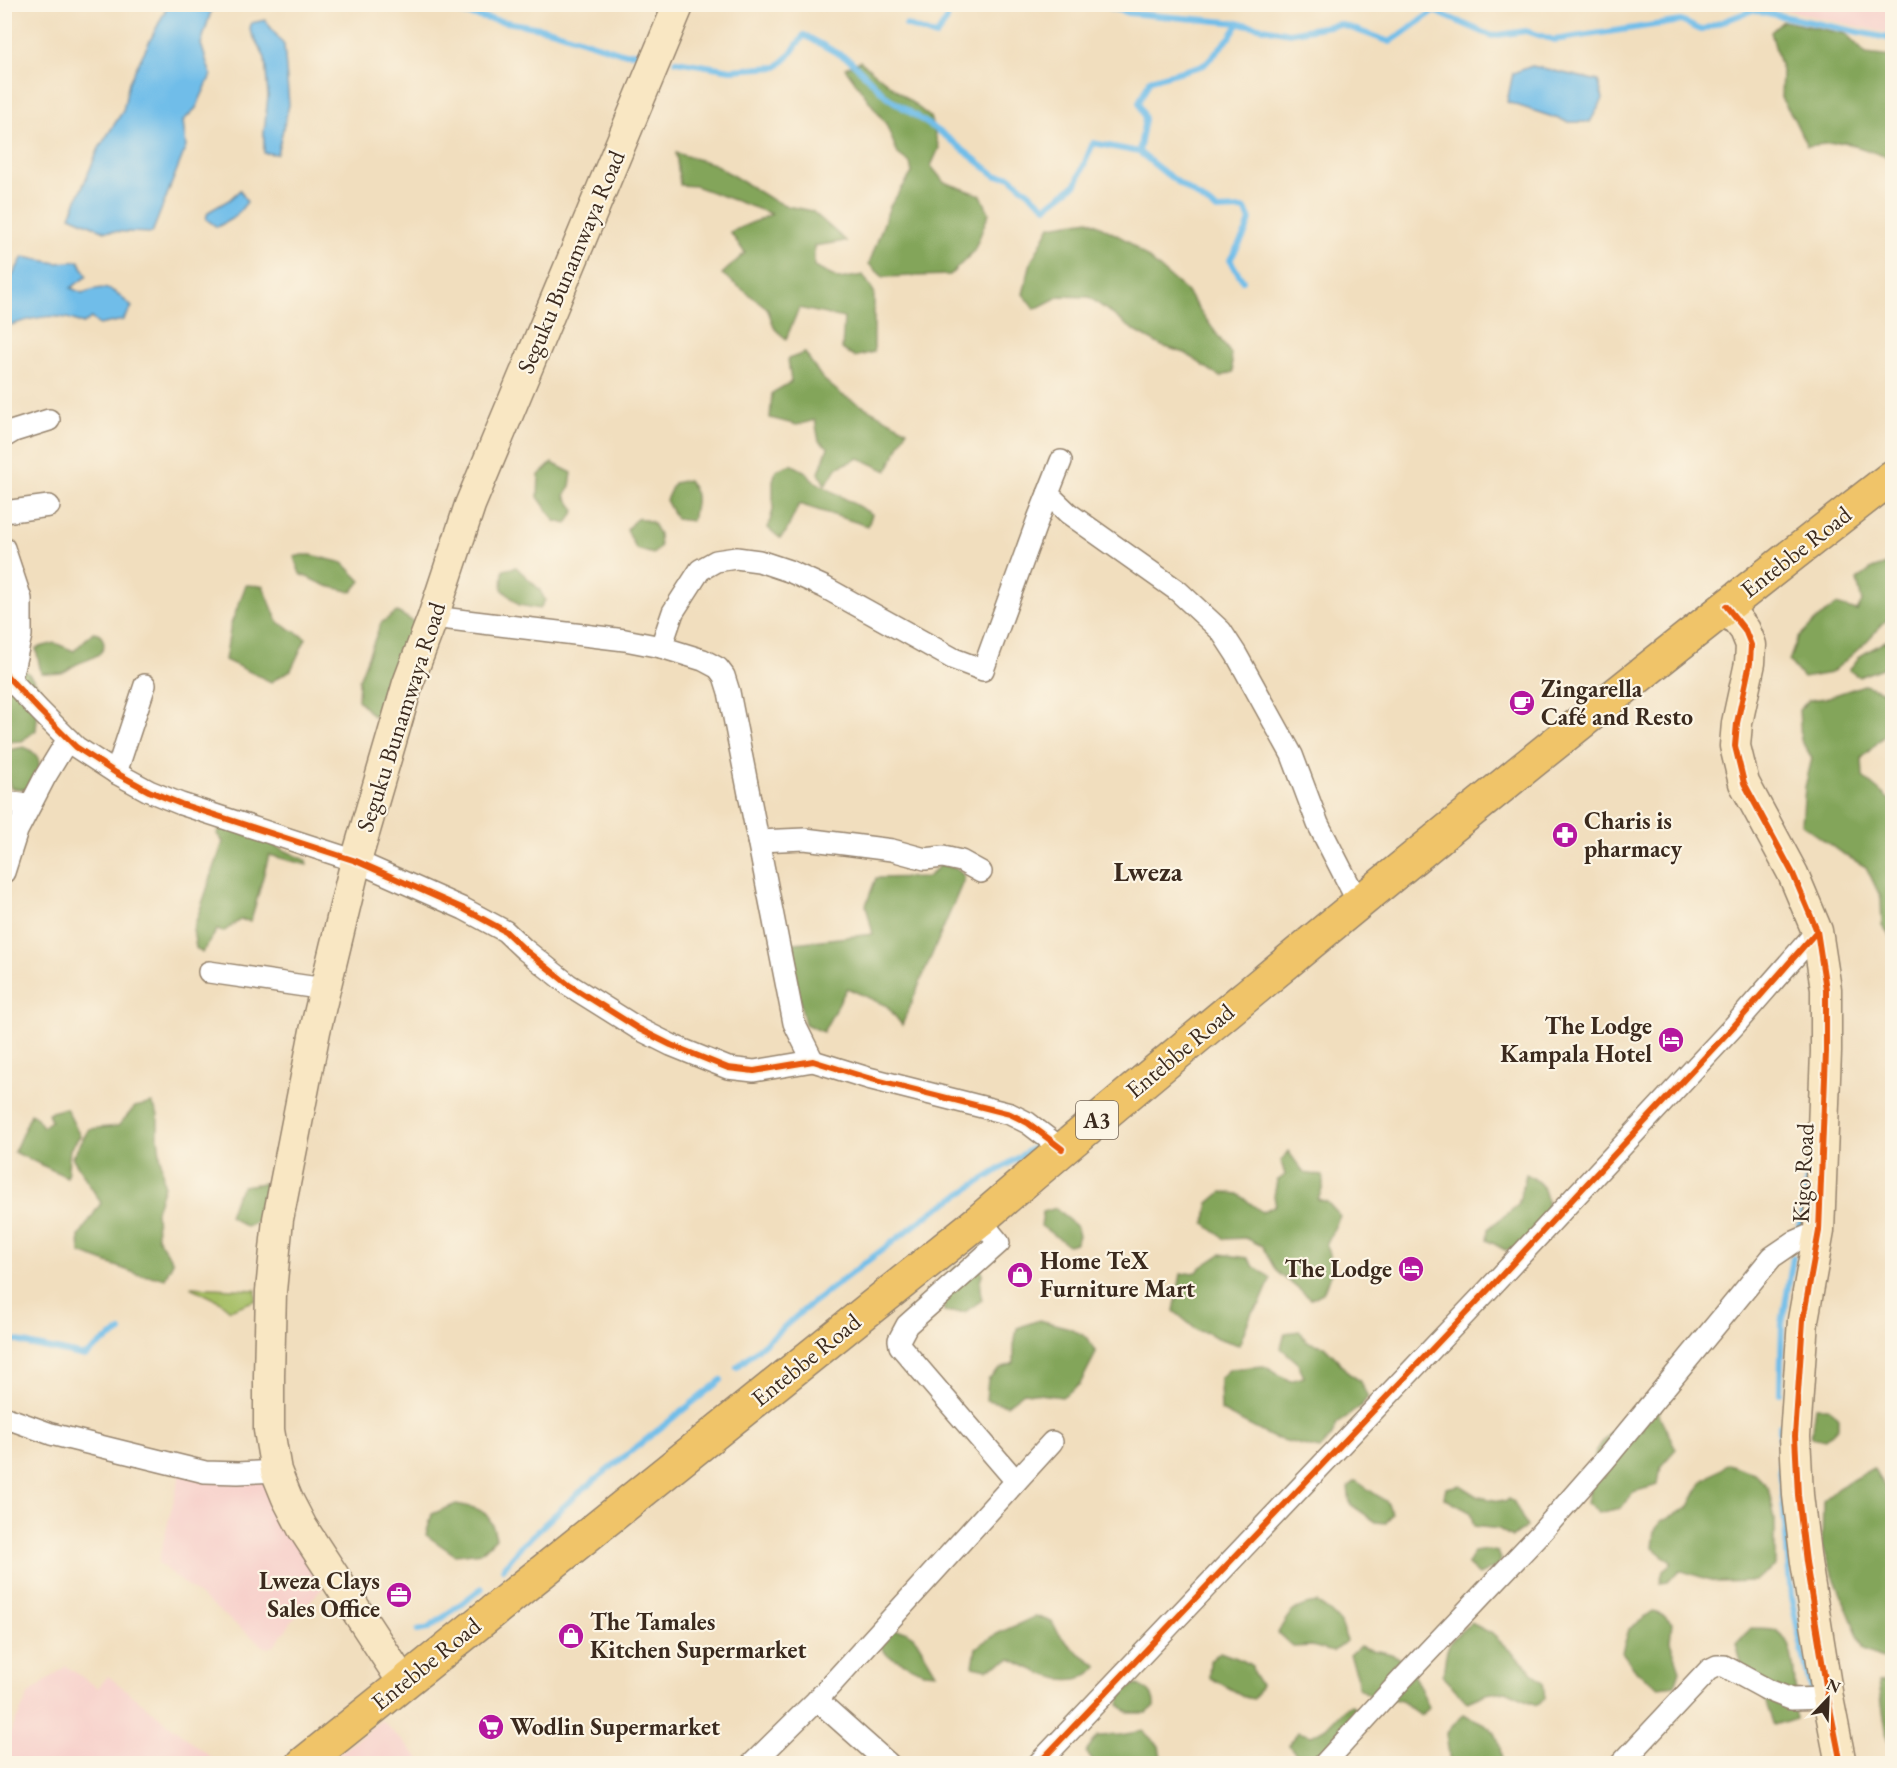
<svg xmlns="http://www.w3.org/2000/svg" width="1897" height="1768" font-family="'EB Garamond',serif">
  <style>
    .built { fill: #f7d0cb }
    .green { fill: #a4be64; stroke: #707441; stroke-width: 1.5 }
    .forest { fill: #83a55a; stroke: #5f683c; stroke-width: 1.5 }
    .water { fill: #6fbde9; stroke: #557484; stroke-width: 1.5 }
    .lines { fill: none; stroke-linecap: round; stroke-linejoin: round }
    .stream { stroke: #6fbde9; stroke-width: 6 }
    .street-casing { stroke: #96846e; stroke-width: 24 }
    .secondary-casing { stroke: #96846e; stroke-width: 33 }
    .primary-casing { stroke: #96846e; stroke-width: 36 }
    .street { stroke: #fff; stroke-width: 21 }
    .secondary { stroke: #f9e7c3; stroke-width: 30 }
    .primary { stroke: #f0c469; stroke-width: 33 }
    .cycleway-casing { stroke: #fcf5e5; stroke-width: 10 }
    .cycleway { stroke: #e8590c; stroke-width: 6 }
    .labels { text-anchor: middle; stroke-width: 4.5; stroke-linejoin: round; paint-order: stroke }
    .shield { fill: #fcf5e5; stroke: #75675a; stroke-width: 1.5 }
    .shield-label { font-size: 22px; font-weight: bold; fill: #3b2a1e }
    .street-label { font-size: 24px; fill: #3b2a1e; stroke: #fcf5e5 }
    .poi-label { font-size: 24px; font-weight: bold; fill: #3b2a1e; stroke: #fcf5e5; text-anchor: start }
    .quarter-label { font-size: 27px; font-weight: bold; fill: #3b2a1e; stroke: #fcf5e5 }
  </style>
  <rect width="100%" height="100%" fill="#fcf5e5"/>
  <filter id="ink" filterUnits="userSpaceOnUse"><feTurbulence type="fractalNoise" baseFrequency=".0167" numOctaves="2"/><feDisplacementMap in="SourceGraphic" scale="12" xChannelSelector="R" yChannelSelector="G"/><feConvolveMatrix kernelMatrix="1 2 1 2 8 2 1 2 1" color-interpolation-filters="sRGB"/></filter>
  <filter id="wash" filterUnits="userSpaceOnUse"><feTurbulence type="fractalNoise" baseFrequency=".008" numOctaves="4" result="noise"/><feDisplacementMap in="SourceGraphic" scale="24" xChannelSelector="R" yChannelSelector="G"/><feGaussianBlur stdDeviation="1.35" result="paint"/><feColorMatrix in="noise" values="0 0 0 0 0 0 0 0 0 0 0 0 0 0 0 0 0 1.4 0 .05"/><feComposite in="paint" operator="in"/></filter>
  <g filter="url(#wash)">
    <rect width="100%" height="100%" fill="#f1debe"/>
    <g class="built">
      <polygon points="1778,5 1892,5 1892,34 1776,8"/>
      <polygon points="181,1471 262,1477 327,1584 299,1612 274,1646 266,1648 158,1563"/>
      <polygon points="66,1666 98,1688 108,1676 218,1763 15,1763 5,1755 5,1743 29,1694"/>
      <polygon points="381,1720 424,1763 333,1764 330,1761"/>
    </g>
    <polygon class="green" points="190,1287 256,1290 256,1300 230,1310 219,1301"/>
    <g class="forest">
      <polygon points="1783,21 1846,34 1866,54 1892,57 1892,153 1887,157 1844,142 1807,146 1792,115 1781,98 1782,72 1771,32"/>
      <polygon points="860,61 930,117 939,148 931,166 944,182 981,195 989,213 974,251 950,275 883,277 869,264 890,206 912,173 910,163 898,154 886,124 845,68"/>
      <polygon points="676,153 714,164 769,198 787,206 812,211 846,241 814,246 814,267 839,279 863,275 874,292 874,352 855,357 842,349 844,318 799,308 786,339 775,329 767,308 722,274 745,253 730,232 772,214 695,186 680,185"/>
      <polygon points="1089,220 1128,241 1186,291 1231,354 1233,372 1220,377 1185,353 1162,346 1135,331 1089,297 1060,296 1035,309 1023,294 1031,262 1050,226"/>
      <polygon points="805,353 822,378 842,395 907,430 887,471 859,458 838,467 825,485 819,473 828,447 819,441 815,420 797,425 770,418 772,393 791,382 788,359"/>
      <polygon points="552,463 572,473 570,486 565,496 575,510 567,524 555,521 538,497 539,475"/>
      <polygon points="791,464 806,472 812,480 872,514 868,526 799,504 786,532 780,538 768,528 773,510 773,481 776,470"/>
      <path d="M 688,480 C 699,494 695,504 692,521 L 676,519 L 666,500 L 674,483 Z"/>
      <polygon points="638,518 652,522 659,534 660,547 653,554 636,549 627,530 632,523"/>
      <polygon points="302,555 311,555 343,563 361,581 352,592 327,586 300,574 294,557"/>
      <polygon points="1892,562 1892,614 1864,644 1831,673 1803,678 1789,661 1797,639 1816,620 1836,605 1857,611 1862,602 1857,580 1872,569"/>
      <polygon points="516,567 539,589 545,600 540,609 519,605 502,589 503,570"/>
      <polygon points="246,585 263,586 278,622 306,638 291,670 271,682 225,660 231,624"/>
      <polygon points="397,612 416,623 387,716 373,716 358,700 359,680 381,623"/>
      <path d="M 93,632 L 99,633 C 114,653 91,658 77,664 C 72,666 66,672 61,673 C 55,674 47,673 41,673 L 36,648 L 55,643 L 74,651 Z"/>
      <polygon points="1892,637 1892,660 1882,668 1859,677 1849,670 1860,656"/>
      <polygon points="4,655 28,673 40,688 36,730 22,741 5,742"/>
      <polygon points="1864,685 1882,691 1892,698 1892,730 1890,730 1862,758 1863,777 1892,802 1892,938 1882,925 1881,898 1866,867 1840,852 1802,824 1805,787 1812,758 1801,740 1799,710 1809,700 1826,698"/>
      <path d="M 24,747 C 43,755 39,764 40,783 L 30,790 L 11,788 L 5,773 L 9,750 Z"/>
      <polygon points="221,825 260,839 306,860 307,865 269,855 251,921 240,920 223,932 217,930 202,953 196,948 193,930 223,842 217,834"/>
      <polygon points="941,864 957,869 965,877 902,1025 887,1006 847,988 823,1032 805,1024 787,944 873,934 866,905 876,878 928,877"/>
      <polygon points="152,1103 158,1115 158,1137 164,1186 156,1211 157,1237 173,1262 165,1278 140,1275 80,1253 79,1236 101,1203 72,1157 89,1129 118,1126 135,1107"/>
      <polygon points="66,1108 80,1136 70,1149 67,1177 14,1152 31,1114 37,1118 43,1127 51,1121 48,1113"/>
      <polygon points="1288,1151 1304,1173 1323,1176 1323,1187 1318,1199 1327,1202 1340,1216 1326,1245 1333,1268 1323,1293 1311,1299 1276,1271 1262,1246 1246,1238 1225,1239 1205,1224 1209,1203 1222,1192 1238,1194 1262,1212 1276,1205 1274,1196 1277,1181 1285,1175 1281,1161"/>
      <path d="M 1526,1174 C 1546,1184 1546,1192 1549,1213 L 1520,1247 L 1505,1250 L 1487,1240 L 1488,1229 L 1518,1205 Z"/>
      <path d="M 264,1183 L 272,1197 C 267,1216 263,1220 246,1227 L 229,1216 L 235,1198 L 243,1186 Z"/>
      <polygon points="1056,1208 1077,1228 1079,1236 1076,1243 1068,1245 1041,1226 1043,1212"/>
      <polygon points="1221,1254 1247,1258 1253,1266 1271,1278 1260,1304 1252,1312 1239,1345 1217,1338 1209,1333 1198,1331 1174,1311 1181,1274 1197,1272 1200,1268"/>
      <path d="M 956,1266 L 979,1267 L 983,1273 C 978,1282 980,1291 982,1300 L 965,1312 L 944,1312 L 942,1284 Z"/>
      <polygon points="1039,1320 1070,1328 1088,1338 1096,1353 1080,1384 1062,1397 1024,1392 1007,1405 986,1400 988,1379 999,1369 1014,1363 1014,1346 1017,1328"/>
      <polygon points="1300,1331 1307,1342 1324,1346 1337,1359 1348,1373 1359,1380 1368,1397 1361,1406 1337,1424 1331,1438 1319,1449 1274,1438 1221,1411 1220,1378 1230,1369 1264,1366 1290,1381 1304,1377 1297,1362 1281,1348 1285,1333"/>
      <polygon points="1640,1400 1660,1405 1659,1415 1676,1449 1661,1466 1658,1485 1633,1492 1621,1508 1599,1513 1587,1503 1596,1450 1612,1431 1643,1429 1631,1411"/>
      <polygon points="1815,1407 1828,1407 1838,1418 1838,1427 1825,1440 1811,1437"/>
      <polygon points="1728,1464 1754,1473 1768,1487 1775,1519 1775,1566 1754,1581 1717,1582 1679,1570 1668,1582 1660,1583 1663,1570 1672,1563 1653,1548 1655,1530 1661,1521 1688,1508 1702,1482"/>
      <polygon points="1873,1468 1892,1497 1892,1662 1864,1650 1822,1548 1823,1501 1838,1488"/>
      <polygon points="1356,1481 1387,1502 1392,1514 1386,1523 1376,1522 1350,1504 1348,1487"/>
      <polygon points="1460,1485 1479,1497 1505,1502 1509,1499 1514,1502 1527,1527 1512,1537 1499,1529 1474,1526 1470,1512 1444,1498 1446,1488"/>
      <path d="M 456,1504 C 482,1509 490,1510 496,1538 L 482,1552 L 455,1555 L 426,1535 L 432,1514 Z"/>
      <polygon points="1488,1550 1498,1552 1501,1559 1498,1566 1479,1575 1467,1564 1474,1552"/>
      <path d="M 1317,1603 C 1324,1606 1338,1619 1342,1626 C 1344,1630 1345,1636 1346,1641 L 1333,1652 L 1312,1646 L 1293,1647 L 1278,1633 C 1289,1612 1294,1606 1317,1603 Z"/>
      <polygon points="1653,1612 1665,1616 1672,1623 1670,1641 1680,1670 1675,1685 1659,1687 1638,1673 1622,1652 1629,1629"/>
      <path d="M 1036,1616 L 1052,1622 C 1061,1642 1080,1654 1098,1666 C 1074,1694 1038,1672 1011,1659 L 987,1669 L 973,1666 L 976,1648 L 997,1634 Z"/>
      <path d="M 1471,1623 L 1491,1633 L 1535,1674 L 1543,1683 L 1545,1698 L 1537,1705 L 1506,1691 L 1486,1694 L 1467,1702 L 1443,1676 C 1447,1643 1446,1643 1471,1623 Z"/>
      <path d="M 1751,1628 C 1758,1629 1768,1627 1775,1630 C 1798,1638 1795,1697 1796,1719 L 1774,1726 L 1766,1703 L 1742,1666 L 1736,1644 Z"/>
      <polygon points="886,1630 906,1631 914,1636 936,1673 923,1672 887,1655 879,1644"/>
      <path d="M 1360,1646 C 1371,1652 1384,1650 1396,1656 C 1411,1664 1423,1693 1429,1708 L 1421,1716 L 1401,1701 L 1368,1694 L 1358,1687 L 1357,1675 L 1350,1655 Z"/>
      <polygon points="1220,1652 1244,1661 1252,1666 1253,1672 1261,1685 1254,1699 1247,1698 1209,1677 1210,1661"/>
      <polygon points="1892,1680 1892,1748 1887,1738 1879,1682"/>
      <path d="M 1136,1684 C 1147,1690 1155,1693 1154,1707 L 1147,1713 L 1128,1713 L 1119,1704 L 1123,1690 Z"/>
      <polygon points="1352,1705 1356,1709 1325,1750 1300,1760 1289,1745 1298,1732 1312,1736 1326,1728 1347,1706"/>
      <path d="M 1463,1714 C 1494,1728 1499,1728 1502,1763 L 1450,1763 L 1446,1734 Z"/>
      <polygon points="1143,1731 1159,1746 1162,1763 1094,1763 1086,1752 1098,1736 1120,1735"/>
    </g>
    <g class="water">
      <polygon points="168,5 213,5 201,44 211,75 196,108 183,121 186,147 152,233 105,231 70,216 99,148 123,111 129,82"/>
      <polygon points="265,20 284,45 289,105 277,154 264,153 264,133 268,96 265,58 250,30 251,23"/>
      <polygon points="1532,66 1598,81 1603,99 1590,122 1568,122 1507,102 1513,73"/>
      <polygon points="240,190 247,202 235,217 217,227 206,219 208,212 229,200"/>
      <path d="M 23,257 L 57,263 L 79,261 L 87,276 L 71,288 L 82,293 C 109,283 112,289 132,307 L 123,320 L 99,325 L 91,318 L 83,324 C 58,311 36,317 11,325 L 5,322 L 5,289 Z"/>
    </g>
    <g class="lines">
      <g class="stream">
        <polyline points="425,4 484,18 551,30 622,53 638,53"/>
        <polyline points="1099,4 1128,13 1239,23"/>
        <polyline points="906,25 936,36 947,20 947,11 956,5 989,8 992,4"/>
        <polyline points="676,61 731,70 777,67 788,57 804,35 850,60 887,97 943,134 996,176 1009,176 1046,207 1076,184 1093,143 1139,152 1145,119 1139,102 1150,80 1204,65 1230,37 1239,23 1289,33 1340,24 1390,42 1434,11 1492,36 1526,31 1554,40 1681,21 1701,30 1753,10 1892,39"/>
        <polyline points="1139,152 1165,173 1217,210 1245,209 1250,220 1246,232 1230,260 1243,281"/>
        <polyline points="1800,1226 1807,1176"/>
        <polyline points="4,1337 32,1345 85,1356 103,1342 121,1331"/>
        <polyline points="737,1367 812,1303 932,1212 1041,1143"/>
        <polyline points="1780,1393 1782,1324 1793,1257"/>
        <polyline points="1780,1425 1780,1464 1791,1597 1812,1695"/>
        <polyline points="503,1569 519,1548 576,1495 721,1380"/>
        <polyline points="418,1631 429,1628 482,1588"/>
        <polyline points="1822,1743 1825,1764"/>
      </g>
    </g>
  </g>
  <g filter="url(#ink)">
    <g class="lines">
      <g class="street-casing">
        <g id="street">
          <polyline points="4,437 14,431 49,420"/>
          <polyline points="1048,494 1068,513 1178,591 1221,631 1236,654 1292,755 1318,824 1358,902"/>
          <polyline points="4,512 49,506"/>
          <polyline points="4,548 21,599 21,635 11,678"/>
          <polyline points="433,617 625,640 661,647 703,660 718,668 724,676 729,692 794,1023 813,1061"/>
          <polyline points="661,647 673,612 700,570 716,561 736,558 759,561 789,571 824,587 954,659 983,670 1038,519 1061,461"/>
          <polyline points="4,673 40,711 76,747 116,773 149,791 181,804 356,861 464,909 505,931 524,949 569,985 639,1029 671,1045 728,1068 754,1071 813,1061 868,1078 1010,1114 1028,1123 1062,1149"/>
          <polyline points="116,773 145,685"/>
          <polyline points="4,802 30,805"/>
          <polyline points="758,841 805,839 892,850 925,859 943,857 961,861 981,872"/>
          <polyline points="4,872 17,831 45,777 68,739"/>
          <polyline points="209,972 325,989"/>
          <polyline points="980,1220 999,1243 907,1325 899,1340 900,1346 1016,1481"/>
          <polyline points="4,1417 51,1434 205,1472 238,1473 276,1471"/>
          <polyline points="817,1700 889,1764"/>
          <polyline points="752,1764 817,1700 1052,1442"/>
          <polyline points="1038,1764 1488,1290 1734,1026 1817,931"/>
          <polyline points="1324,1764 1403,1678 1540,1534 1604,1461 1772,1257 1794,1242 1819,1231"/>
          <polyline points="1621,1764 1709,1670 1717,1666 1724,1666 1768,1690 1791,1699 1828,1698"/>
        </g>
      </g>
      <g class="secondary-casing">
        <g id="secondary">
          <polyline points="1726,606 1745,630 1751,645 1750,663 1737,723 1735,746 1744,783 1793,874 1817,931 1826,989 1826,1052 1819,1231 1803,1320 1795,1436 1798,1495 1806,1562 1828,1698 1841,1764"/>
          <polyline points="403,1682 302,1527 287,1498 276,1471 269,1430 269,1376 271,1291 278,1219 315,1031 325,989 356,861 408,683 433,617 470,505 679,4"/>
        </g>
      </g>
      <g class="primary-casing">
        <path id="primary" d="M 303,1764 L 980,1220 C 1071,1141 1163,1065 1256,988 C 1465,814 1677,644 1892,477"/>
      </g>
      <use href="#street" class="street"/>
      <use href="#secondary" class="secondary"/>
      <use href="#primary" class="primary"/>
      <g class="cycleway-casing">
        <g id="cycleway">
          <polyline points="1726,606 1745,630 1751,645 1750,663 1737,723 1735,746 1744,783 1793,874 1817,931 1826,989 1826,1052 1819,1231 1803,1320 1795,1436 1798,1495 1806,1562 1828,1698 1841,1764"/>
          <polyline points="4,673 40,711 76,747 116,773 149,791 181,804 356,861 464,909 505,931 524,949 569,985 639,1029 671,1045 728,1068 754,1071 813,1061 868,1078 1010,1114 1028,1123 1062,1149"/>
          <polyline points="1038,1764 1488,1290 1734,1026 1817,931"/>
        </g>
      </g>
      <use href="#cycleway" class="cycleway"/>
    </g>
  </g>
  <defs>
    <g id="cafe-disc" transform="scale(1.35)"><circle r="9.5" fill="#b5179e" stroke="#fcf5e5"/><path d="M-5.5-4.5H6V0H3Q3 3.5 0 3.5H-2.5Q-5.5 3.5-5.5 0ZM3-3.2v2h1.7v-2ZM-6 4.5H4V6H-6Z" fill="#fff"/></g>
    <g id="pharmacy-disc" transform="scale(1.35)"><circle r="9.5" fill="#b5179e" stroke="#fcf5e5"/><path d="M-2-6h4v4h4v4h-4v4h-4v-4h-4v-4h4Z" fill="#fff"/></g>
    <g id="hotel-disc" transform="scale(1.35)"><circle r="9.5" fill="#b5179e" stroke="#fcf5e5"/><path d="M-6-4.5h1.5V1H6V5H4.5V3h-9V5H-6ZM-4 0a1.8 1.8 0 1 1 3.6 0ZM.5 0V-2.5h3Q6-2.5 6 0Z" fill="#fff"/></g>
    <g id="shop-disc" transform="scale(1.35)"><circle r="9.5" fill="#b5179e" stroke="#fcf5e5"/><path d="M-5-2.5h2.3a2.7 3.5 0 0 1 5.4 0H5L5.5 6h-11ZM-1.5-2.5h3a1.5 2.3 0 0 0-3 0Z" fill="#fff"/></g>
    <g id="office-disc" transform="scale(1.35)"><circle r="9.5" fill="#b5179e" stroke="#fcf5e5"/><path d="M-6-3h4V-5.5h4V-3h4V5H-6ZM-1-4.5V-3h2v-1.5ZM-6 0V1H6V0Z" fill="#fff"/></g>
    <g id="supermarket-disc" transform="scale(1.35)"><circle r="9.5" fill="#b5179e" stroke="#fcf5e5"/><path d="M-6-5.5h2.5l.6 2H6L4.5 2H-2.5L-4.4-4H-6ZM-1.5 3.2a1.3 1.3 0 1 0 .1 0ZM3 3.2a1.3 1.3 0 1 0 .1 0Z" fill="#fff"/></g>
  </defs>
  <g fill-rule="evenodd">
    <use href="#cafe-disc" x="1522" y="703"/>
    <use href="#pharmacy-disc" x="1565" y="835"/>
    <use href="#hotel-disc" x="1671" y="1040"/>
    <use href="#hotel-disc" x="1411" y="1269"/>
    <use href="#shop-disc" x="1020" y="1275"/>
    <use href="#office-disc" x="399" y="1595"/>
    <use href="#shop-disc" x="571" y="1636"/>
    <use href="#supermarket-disc" x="491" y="1727"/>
  </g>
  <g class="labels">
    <rect class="shield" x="1076" y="1101" width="42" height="38" rx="4.5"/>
    <g class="shield-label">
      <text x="1097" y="1128">A3</text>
    </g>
    <g class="street-label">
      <text transform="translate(571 262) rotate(-67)" y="8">Seguku Bunamwaya Road</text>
      <text transform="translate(1796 552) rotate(-38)" y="8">Entebbe Road</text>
      <text transform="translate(401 717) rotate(-72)" y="8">Seguku Bunamwaya Road</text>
      <text transform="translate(1180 1051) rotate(-40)" y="8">Entebbe Road</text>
      <text transform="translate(1803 1173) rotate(-87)" y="8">Kigo Road</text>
      <text transform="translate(806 1360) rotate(-39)" y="8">Entebbe Road</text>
      <text transform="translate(426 1664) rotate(-39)" y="8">Entebbe Road</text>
    </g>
    <g class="poi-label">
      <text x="1541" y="697">Zingarella<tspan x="1541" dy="28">Café and Resto</tspan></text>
      <text x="1584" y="829">Charis is<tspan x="1584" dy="28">pharmacy</tspan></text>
      <text x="1652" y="1034" text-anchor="end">The Lodge<tspan x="1652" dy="28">Kampala Hotel</tspan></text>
      <text x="1040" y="1269">Home TeX<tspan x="1040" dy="28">Furniture Mart</tspan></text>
      <text x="1392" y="1277" text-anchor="end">The Lodge</text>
      <text x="380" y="1589" text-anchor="end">Lweza Clays<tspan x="380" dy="28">Sales Office</tspan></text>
      <text x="590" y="1630">The Tamales<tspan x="590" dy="28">Kitchen Supermarket</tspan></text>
      <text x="510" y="1735">Wodlin Supermarket</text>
    </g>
    <g class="quarter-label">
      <text x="1148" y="881">Lweza</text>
    </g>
  </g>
  <rect width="1897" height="1768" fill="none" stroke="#fcf5e5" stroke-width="24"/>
  <g transform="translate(1828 1699) rotate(23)" stroke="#fcf5e5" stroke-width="4.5" paint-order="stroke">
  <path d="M0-4.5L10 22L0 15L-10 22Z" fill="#3b2a1e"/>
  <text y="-9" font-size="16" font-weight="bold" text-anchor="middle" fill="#3b2a1e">N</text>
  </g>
</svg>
